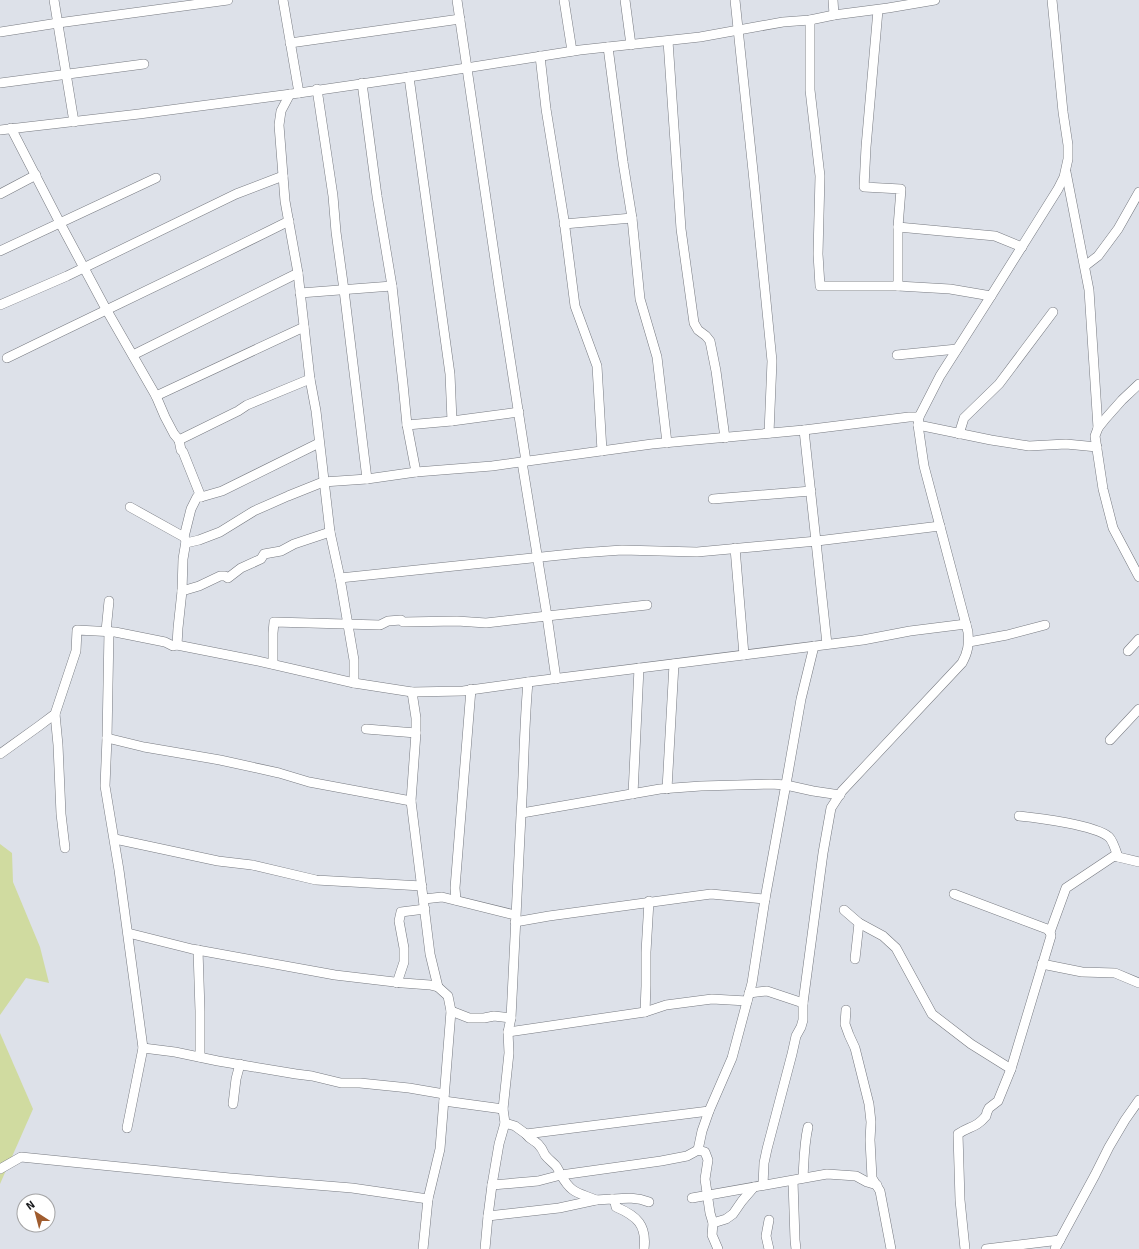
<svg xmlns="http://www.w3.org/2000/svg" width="1139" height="1249" font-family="Signika,sans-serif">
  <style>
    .green { fill: #d0dba0 }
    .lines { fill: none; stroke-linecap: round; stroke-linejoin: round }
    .minor-casing { stroke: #777a81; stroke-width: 10 }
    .minor { stroke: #fff; stroke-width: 9 }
  </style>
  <rect width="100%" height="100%" fill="#dde1e9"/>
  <g class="green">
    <polygon points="0,844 12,853 13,882 40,947 49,983 26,978 0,1015"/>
    <polygon points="0,1033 33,1109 0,1184"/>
  </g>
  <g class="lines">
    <g class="minor-casing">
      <g id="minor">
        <polyline points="54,0 74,122"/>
        <polyline points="283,0 299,93"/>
        <polyline points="457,0 499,287 526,461"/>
        <polyline points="564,0 572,51"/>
        <polyline points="625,0 631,45"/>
        <polyline points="735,0 753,171 772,361 769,433"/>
        <polyline points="833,0 834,15"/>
        <polyline points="878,10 866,147 864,187 901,189 898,227 898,286"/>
        <polyline points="810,20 810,90 820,176 818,254 820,286 898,286 950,289 991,296"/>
        <polyline points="0,32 58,23 228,0"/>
        <polyline points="668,41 681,229 694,323 698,330 706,336 710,341 716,371 725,438"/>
        <polyline points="290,43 460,19"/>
        <polyline points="608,47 623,162 632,218 640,299 657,357 667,443"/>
        <polyline points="540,56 546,109 564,220 575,306 597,366 602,451"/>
        <polyline points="409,77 450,374 452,421"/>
        <polyline points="0,83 144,64"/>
        <polyline points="362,83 377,196 392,286 403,384 407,425 416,472"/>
        <polyline points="317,89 333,196 336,232 344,290 367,479"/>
        <polyline points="290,94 281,111 279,125 285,201 298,273 310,379 316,411 330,532 340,578 354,660 354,683"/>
        <polyline points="11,128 60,223 106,309 156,396 165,417 174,434 179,440 181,450 183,452 201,497"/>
        <polyline points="0,130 139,114 299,93 409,77 580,50 700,37 783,22 810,20 834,15 888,8 935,0"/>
        <polyline points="1066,172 1089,290 1098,428"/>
        <polyline points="0,194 36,175"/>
        <polyline points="564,224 632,218"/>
        <polyline points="898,227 995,236 1022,247"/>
        <polyline points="0,251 156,178"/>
        <polyline points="1085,266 1098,256 1118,229 1139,192"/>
        <polyline points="300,293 392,286"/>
        <polyline points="0,305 67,276 236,194 283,176"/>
        <polyline points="133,355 298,273"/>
        <polyline points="897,355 957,349"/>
        <path d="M 7,358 C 101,312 195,268 289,221"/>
        <polyline points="1139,384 1122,400 1106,418 1098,428 1095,436 1103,489 1113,528 1139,577"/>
        <polyline points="156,396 304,327"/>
        <polyline points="407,425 452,421 519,412"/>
        <polyline points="918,425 991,440 1029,446 1066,444 1097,447"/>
        <polyline points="804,430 827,644"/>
        <polyline points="959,434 964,418 999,384 1053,312"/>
        <polyline points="179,440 238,411 247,405 310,379"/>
        <polyline points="522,462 547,616 647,605"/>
        <polyline points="713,499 811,491"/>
        <polyline points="130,507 184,537"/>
        <polyline points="186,543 199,540 220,532 254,511 288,496 323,482 367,479 416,472 492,466 652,444 804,430 909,417 919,417"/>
        <polyline points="735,548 744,655"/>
        <polyline points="340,578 580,553 622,550 697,552 817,541 940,526"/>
        <polyline points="182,591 199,586 220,576 225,576 228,578 241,568 261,559 264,554 281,551 294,544 330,532"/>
        <polyline points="106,631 109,601"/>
        <polyline points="109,631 107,738 105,786 119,870 143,1048 127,1128"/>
        <polyline points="969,642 1007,635 1045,625"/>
        <polyline points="177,645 178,628 182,591 183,559 186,541 184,537 191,509 197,497 201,497 222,491 319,443"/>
        <polyline points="1128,651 1139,639"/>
        <polyline points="273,664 273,633 274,622 380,625 388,621 401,620 403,622 457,621 486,623 547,616 556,679"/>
        <polyline points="412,692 416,718 416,733 411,801 430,954 438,987"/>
        <polyline points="55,714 58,745 61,814 65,848"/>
        <polyline points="366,729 416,733"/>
        <polyline points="107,738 144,747 220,760 279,773 309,782 411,801"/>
        <polyline points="1110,740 1139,709"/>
        <polyline points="0,754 39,726 55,714 76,651 77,630 115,632 165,642 173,646 177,645 253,660 354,683 412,692 463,691 528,682 863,640 910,631 966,624"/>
        <polyline points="667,789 674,664"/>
        <polyline points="633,794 639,668"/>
        <polyline points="522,813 660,789 701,786 771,784 786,785 813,791 840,795"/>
        <path d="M 1019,816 C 1039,818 1095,825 1109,837 C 1113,841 1116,851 1118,857"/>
        <polyline points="115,839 218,861 252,865 316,880 422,886"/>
        <polyline points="954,894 1047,929 1050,932"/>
        <polyline points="424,899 442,897 515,915"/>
        <polyline points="456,900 455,888 471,689"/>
        <polyline points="844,910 859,923 883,936 896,948 932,1014 971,1044 1011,1069"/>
        <polyline points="515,922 549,916 711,894 765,899"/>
        <polyline points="128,933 192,949 335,975 403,983 430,985 438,987 448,996 451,1011 440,1149 428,1199 423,1249"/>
        <polyline points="198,950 200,1011 200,1057"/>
        <polyline points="855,959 859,923"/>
        <polyline points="1042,964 1082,972 1115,973 1139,983"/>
        <polyline points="397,983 404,962 404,948 399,921 401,912 425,909"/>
        <polyline points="749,993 767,991 803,1003"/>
        <polyline points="846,1010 845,1024 849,1035 855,1048 869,1104 871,1122 870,1140 872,1178 880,1191 891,1249"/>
        <polyline points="451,1011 469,1018 484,1018 494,1016 511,1018"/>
        <polyline points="645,1012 646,986 646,952 649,901"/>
        <polyline points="508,1032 645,1012 666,1005 712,999 747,1001"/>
        <polyline points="143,1048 175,1052 218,1061 296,1074 312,1076 341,1083 360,1083 409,1088 444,1094"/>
        <polyline points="444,1101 503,1109"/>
        <polyline points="233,1104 236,1079 240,1064"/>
        <polyline points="505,1123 515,1126 526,1134 709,1111 732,1058 752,983 765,899 788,773 801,699 814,646"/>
        <path d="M 526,1134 C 531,1141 533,1139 538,1144 C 542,1148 543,1150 545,1155 C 551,1163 558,1164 560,1175"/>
        <polyline points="698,1150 702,1131 709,1111"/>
        <polyline points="0,1169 21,1157 230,1178 352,1188 428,1199"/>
        <path d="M 561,1175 C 572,1194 577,1192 596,1200"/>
        <path d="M 803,1178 C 804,1161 804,1144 808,1127"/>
        <polyline points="793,1181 795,1240 796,1249"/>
        <polyline points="492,1185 538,1181 561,1175 661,1161 687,1156 698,1150 705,1152 708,1160 705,1179 710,1213 713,1223 712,1235 718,1249"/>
        <path d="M 763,1185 L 764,1163 L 767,1149 L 792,1054 L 796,1036 L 801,1027 L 803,1020 L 803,1003 L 823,853 L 831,808 L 842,791 L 962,663 C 968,652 969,645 968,632 L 924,466 L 918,425 L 919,417 L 940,376 L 991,296 L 1058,189 L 1064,177 L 1068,159 L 1068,145 L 1063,112 L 1052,0"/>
        <polyline points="692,1198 827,1174 856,1176 867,1182 877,1185"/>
        <path d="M 612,1199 C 626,1198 636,1197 649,1202"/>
        <path d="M 488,1216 L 559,1208 L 596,1200 L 612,1199 L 615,1202 L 616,1207 C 637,1216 647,1225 644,1249"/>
        <polyline points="769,1220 766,1236 769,1249"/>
        <polyline points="713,1223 726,1219 733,1214 742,1201 754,1187"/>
        <path d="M 485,1249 L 488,1216 L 492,1185 L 499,1144 L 505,1123 L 503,1109 L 509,1053 L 508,1032 L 511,1018 C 514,950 518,883 521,815 C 524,770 524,726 528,682"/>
        <path d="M 965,1249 L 960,1200 L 958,1134 C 970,1126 976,1128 986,1116 L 987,1112 L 989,1108 L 998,1101 L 1011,1069 L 1051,936 L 1050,932 L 1066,888 L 1114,856 L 1139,862"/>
        <polyline points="986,1249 1060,1240"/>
        <polyline points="1055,1249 1095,1175 1109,1147 1125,1120 1139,1100"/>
      </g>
    </g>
    <use href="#minor" class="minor"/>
  </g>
  <g transform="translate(36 1213) rotate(324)"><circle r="19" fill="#ffffff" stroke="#a4a4a5"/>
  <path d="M0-3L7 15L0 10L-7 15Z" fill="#a05c2e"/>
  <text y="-6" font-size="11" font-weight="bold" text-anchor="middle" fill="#1b1c1f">N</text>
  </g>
</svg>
